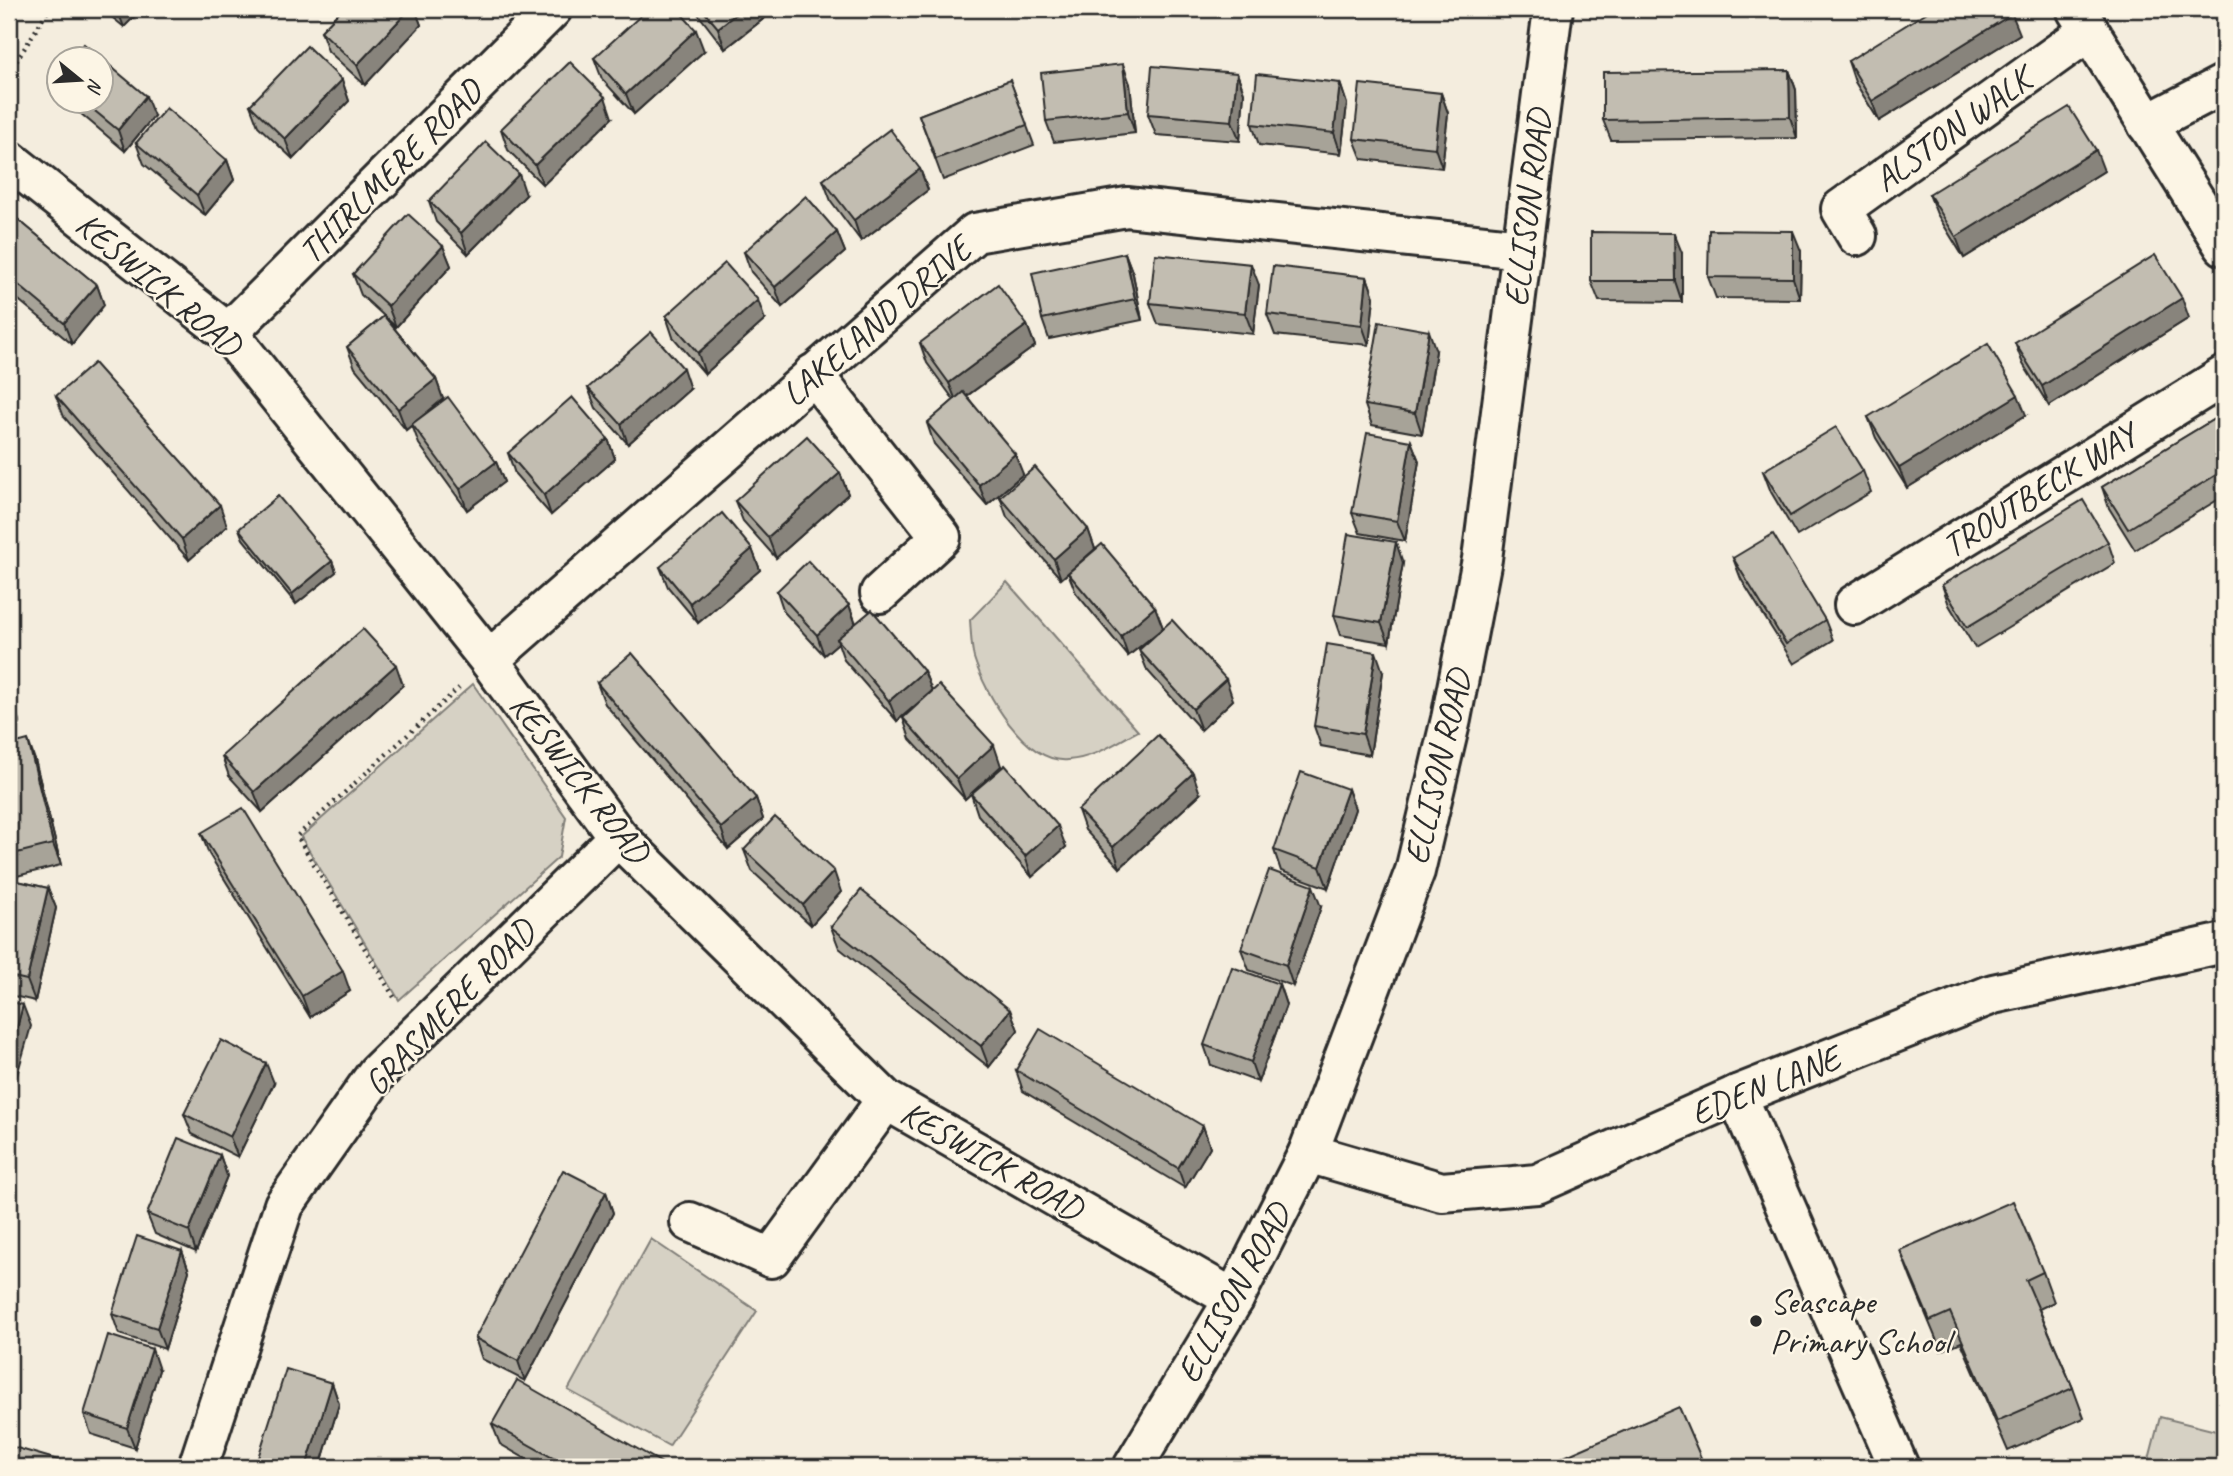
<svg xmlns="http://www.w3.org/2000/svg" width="2233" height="1476" font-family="Caveat,sans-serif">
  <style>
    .green { fill: #d6d1c4; stroke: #807e78; stroke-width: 2 }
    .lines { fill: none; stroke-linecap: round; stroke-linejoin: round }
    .minor-casing { stroke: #2b2b2b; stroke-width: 44 }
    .path { stroke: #2b2b2b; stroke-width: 4.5; stroke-dasharray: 2 5; stroke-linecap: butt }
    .minor { stroke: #fcf5e5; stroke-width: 38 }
    .wall { fill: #a7a398; stroke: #2b2b2b; stroke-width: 2 }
    .shaded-wall { fill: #88847c; stroke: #2b2b2b; stroke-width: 2 }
    .building { fill: #c2bdb1; stroke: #2b2b2b; stroke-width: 2 }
    .poi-dot { fill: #2b2b2b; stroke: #fcf5e5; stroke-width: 2.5 }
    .labels { text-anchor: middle; stroke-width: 5; stroke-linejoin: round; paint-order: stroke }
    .street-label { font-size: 35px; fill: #2b2b2b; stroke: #fcf5e5 }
    .poi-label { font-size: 35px; fill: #2b2b2b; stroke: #fcf5e5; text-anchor: start }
  </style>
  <rect width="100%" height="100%" fill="#f4edde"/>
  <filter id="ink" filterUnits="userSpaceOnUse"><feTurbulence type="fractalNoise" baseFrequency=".0143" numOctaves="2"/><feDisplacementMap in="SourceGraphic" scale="14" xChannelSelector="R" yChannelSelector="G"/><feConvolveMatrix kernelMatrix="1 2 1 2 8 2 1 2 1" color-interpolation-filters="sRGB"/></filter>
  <g filter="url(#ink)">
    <g class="green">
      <path d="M 1007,582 L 1138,731 C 1115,743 1095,758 1068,760 C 1025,764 985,693 974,658 C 971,646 971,632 970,620 Z"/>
      <polygon points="473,684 566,817 559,857 399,1000 301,837"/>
      <polygon points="651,1239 757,1311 669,1446 568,1390"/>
      <polygon points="2160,1417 2224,1433 2224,1467 2147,1467"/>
    </g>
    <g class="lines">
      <g class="minor-casing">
        <g id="minor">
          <polyline points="2077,11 2224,246"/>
          <polyline points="2147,124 2224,84"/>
          <polyline points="9,160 228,333 489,660 618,837 886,1100 1234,1299"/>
          <polyline points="1857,236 1841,209 2089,31"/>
          <polyline points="228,333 552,9"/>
          <polyline points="813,374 941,537 880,593"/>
          <polyline points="1854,605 2224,376"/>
          <polyline points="489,660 975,233 1127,207 1522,249"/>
          <polyline points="1737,1095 1899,1467"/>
          <polyline points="1308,1153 1442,1192 1537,1184 1737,1095 1993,994 2224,943"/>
          <polyline points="690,1222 771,1258 886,1100"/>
          <polyline points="198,1467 284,1205 377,1073 618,837"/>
          <polyline points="1133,1467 1234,1299 1308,1153 1415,871 1451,719 1482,559 1553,9"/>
        </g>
      </g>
      <g class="path">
        <polyline points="9,73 49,9"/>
        <polyline points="394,997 297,836 459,688"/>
      </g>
      <use href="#minor" class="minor"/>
    </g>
    <g class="wall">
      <polygon points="102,9 142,9 124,27"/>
      <polygon points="342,9 415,9 421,25 365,85 328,51 321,31"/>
      <polygon points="695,9 776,9 725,49 698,14"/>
      <polygon points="2020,34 1879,121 1855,82 1848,61"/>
      <polygon points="704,51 634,114 602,79 594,58"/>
      <polygon points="1789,70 1796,90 1797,138 1611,140 1603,120"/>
      <polygon points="1237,73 1244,93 1240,141 1156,135 1148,114"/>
      <polygon points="342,80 349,101 293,159 258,126 250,105"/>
      <polygon points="1010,80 1034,145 943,180 919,115"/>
      <polygon points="1340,83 1347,104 1341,154 1259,145 1252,124"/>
      <polygon points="1130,84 1135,133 1054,142 1046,121"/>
      <polygon points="1441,93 1448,113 1442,168 1362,159 1354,139"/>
      <polygon points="67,102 102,102 154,116 125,151"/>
      <polygon points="612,118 543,185 508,150 501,129"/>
      <polygon points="136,143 227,160 234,180 205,215 144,164"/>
      <polygon points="920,169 928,190 861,241 831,201 823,180"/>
      <polygon points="2104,171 1964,258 1937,214 1929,194"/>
      <polygon points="526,195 468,254 436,222 429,201"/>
      <polygon points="9,212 97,285 104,305 72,344 9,292"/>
      <polygon points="837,232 845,252 782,307 751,272 744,252"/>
      <polygon points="443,246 451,266 396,327 384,316 436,379 443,399 429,411 496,462 504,482 467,510 419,444 412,425 406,430 355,368 347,347 384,316 361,295 353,274"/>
      <polygon points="1801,251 1800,299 1716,298 1708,277"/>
      <polygon points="1125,253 1133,274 1142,320 1049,339 1042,319"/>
      <polygon points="1682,253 1682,302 1599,301 1591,281"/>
      <polygon points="1367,277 1374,297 1369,345 1275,335 1267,314"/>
      <polygon points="1259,285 1253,334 1158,324 1150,303"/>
      <polygon points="666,316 765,320 705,374 673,337"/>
      <polygon points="2189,318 2049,406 2023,364 2015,343"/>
      <polygon points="1027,325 1035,346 967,396 1023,474 987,505 934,444 927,423 954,400 927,363 920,343"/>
      <polygon points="1436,351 1422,434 1372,425 1365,405"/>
      <polygon points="588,388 690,389 628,444 596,408"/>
      <polygon points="56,396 227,526 189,560 64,417"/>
      <polygon points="2224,413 2224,496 2135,550 2109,508 2102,487"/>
      <polygon points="2026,415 1907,488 1876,438 1868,417"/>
      <polygon points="608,439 615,459 551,515 515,474 508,453"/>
      <polygon points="1411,441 1419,461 1405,541 1360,533 1352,513"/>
      <polygon points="1763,471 1863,471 1871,492 1797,536 1771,492"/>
      <polygon points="840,473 848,494 776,558 743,521 735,501"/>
      <polygon points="1000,497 1088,529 1095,549 1155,607 1163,628 1233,700 1201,730 1147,670 1139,650 1163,628 1128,656 1076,593 1068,573 1061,579 1007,517"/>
      <polygon points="239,529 332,561 336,572 296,604 243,539"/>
      <polygon points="2108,542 2115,563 1975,648 1949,605 1942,585"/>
      <polygon points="752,549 760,570 698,623 668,587 660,567"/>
      <polygon points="1733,558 1825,620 1833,640 1794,664 1741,579"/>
      <polygon points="1403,563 1389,643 1341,635 1334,615"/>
      <polygon points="777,591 849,605 856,623 924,671 932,691 897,721 844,660 838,643 824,655 784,612"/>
      <polygon points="1383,672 1370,755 1321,746 1314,726"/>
      <polygon points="597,683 756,798 763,819 728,849 605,704"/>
      <polygon points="403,685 262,812 229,776 222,756"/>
      <polygon points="903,718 1001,766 965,799 910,739"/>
      <polygon points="9,745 35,760 61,865 9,878"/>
      <polygon points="1348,789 1355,809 1328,888 1281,871 1274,850"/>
      <polygon points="971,794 1066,847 1032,877 978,815"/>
      <polygon points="1200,794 1120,868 1085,830 1078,810"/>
      <polygon points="201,833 350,991 310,1017 209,854"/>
      <polygon points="744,850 841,892 811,925 752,871"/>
      <polygon points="9,879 48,888 56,908 35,1001 9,995"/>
      <polygon points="1321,907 1293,986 1249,970 1241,949"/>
      <polygon points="831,927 1010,1010 1018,1030 989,1067 839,948"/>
      <polygon points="1279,984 1286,1005 1258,1082 1211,1065 1204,1045"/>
      <polygon points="1016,1070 1203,1126 1210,1147 1185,1188 1023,1091"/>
      <polygon points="274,1083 238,1157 192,1134 184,1114"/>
      <polygon points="220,1155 227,1176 196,1252 155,1234 147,1214"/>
      <polygon points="606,1192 613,1213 525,1381 482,1359 475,1338"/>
      <polygon points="1900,1250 2043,1272 2054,1302 2039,1309 2073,1388 2084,1418 2008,1451 1961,1342 1941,1351 1911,1279"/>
      <polygon points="182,1251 189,1271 165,1349 119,1334 112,1314"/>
      <polygon points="159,1370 135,1448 91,1434 84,1414"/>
      <polygon points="332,1383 339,1404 320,1467 260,1467 257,1461"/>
      <polygon points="492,1424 669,1467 540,1467 500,1444"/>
    </g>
    <g class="shaded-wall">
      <polygon points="117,9 142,9 124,27"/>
      <polygon points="410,9 415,9 421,25 365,85 357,65"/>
      <polygon points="742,9 776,9 725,49 718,28"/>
      <polygon points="2012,14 2020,34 1879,121 1872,101"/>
      <polygon points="696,30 704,51 634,114 626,94"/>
      <polygon points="1123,64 1130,84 1135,133 1128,112"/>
      <polygon points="1789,70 1796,90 1797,138 1790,117"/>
      <polygon points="1237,73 1244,93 1240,141 1232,121"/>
      <polygon points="342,80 349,101 293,159 285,139"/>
      <polygon points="1340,83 1347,104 1341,154 1334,133"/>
      <polygon points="1441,93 1448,113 1442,168 1435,148"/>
      <polygon points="146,96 154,116 125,151 118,130"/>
      <polygon points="605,97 612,118 543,185 535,165"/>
      <polygon points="2096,150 2104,171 1964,258 1956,237"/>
      <polygon points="227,160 234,180 205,215 197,195"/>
      <polygon points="920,169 928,190 861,241 854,220"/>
      <polygon points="519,174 526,195 468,254 461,233"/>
      <polygon points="1793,231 1801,251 1800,299 1793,278"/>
      <polygon points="837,232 845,252 782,307 775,287"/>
      <polygon points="1674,233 1682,253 1682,302 1675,281"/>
      <polygon points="443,246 451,266 396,327 388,306"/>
      <polygon points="1125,253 1133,274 1142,320 1135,299"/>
      <polygon points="1251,264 1259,285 1253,334 1245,313"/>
      <polygon points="1367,277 1374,297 1369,345 1362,325"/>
      <polygon points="97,285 104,305 72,344 64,323"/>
      <polygon points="2182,298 2189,318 2049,406 2042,386"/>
      <polygon points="758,300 765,320 705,374 698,353"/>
      <polygon points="1027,325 1035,346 957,403 949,383"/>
      <polygon points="1429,331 1436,351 1422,434 1415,413"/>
      <polygon points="683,368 690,389 628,444 621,424"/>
      <polygon points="436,379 443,399 406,430 398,409"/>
      <polygon points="2018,395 2026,415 1907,488 1899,468"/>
      <polygon points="608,439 615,459 551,515 544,495"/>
      <polygon points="1411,441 1419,461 1405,541 1397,521"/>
      <polygon points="1015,454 1023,474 987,505 979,485"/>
      <polygon points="496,462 504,482 467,510 460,489"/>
      <polygon points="840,473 848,494 776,558 768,537"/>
      <polygon points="220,505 227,526 189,560 182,539"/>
      <polygon points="1088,529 1095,549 1061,579 1054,559"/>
      <polygon points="1396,542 1403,563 1389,643 1381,623"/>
      <polygon points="752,549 760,570 698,623 690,603"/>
      <polygon points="332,561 336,572 296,604 292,594"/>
      <polygon points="849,605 856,625 837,639 838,643 824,655 817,635"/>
      <polygon points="1155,607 1163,628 1128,656 1121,636"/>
      <polygon points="1376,652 1383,672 1370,755 1363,734"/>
      <polygon points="396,665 403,685 262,812 254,792"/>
      <polygon points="924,671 932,691 897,721 889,701"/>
      <polygon points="1226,679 1233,700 1201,730 1193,709"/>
      <polygon points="12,702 20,723 9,731 9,705"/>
      <polygon points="28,740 35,760 61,865 53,844"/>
      <polygon points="994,745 1001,766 965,799 957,779"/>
      <polygon points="1193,773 1200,794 1120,868 1113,847"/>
      <polygon points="1348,789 1355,809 1328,888 1320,867"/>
      <polygon points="756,798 763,819 728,849 721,828"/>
      <polygon points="1058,826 1066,847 1032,877 1025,856"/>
      <polygon points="834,871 841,892 811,925 803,905"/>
      <polygon points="1313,886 1321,907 1293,986 1286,965"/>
      <polygon points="48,888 56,908 35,1001 27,980"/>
      <polygon points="343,971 350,991 310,1017 302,996"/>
      <polygon points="1279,984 1286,1005 1258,1082 1251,1062"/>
      <polygon points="23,1005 31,1026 9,1103 9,1056"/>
      <polygon points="1010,1010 1018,1030 989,1067 981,1046"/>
      <polygon points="266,1063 274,1083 238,1157 230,1137"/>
      <polygon points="1203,1126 1210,1147 1185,1188 1178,1168"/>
      <polygon points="220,1155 227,1176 196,1252 189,1231"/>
      <polygon points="606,1192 613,1213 525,1381 518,1361"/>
      <polygon points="182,1251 189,1271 165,1349 157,1328"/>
      <polygon points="152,1349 159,1370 135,1448 127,1428"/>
      <polygon points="332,1383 339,1404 320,1467 306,1467"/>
    </g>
    <g class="building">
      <polygon points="342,9 410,9 357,65 321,31"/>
      <polygon points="648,9 677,9 696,30 626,94 594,58"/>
      <polygon points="702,9 742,9 718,28"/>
      <polygon points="1932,9 2009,9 2012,14 1872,101 1848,61"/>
      <polygon points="84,44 146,96 118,130 84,102 102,102 102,60 71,60"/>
      <polygon points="307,46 342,80 285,139 250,105"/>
      <polygon points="570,62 605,97 535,165 501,129"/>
      <polygon points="1123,64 1128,112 1046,121 1041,73"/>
      <polygon points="1152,66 1237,73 1232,121 1148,114"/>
      <polygon points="1789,70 1790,117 1603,120 1603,72"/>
      <polygon points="1257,74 1340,83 1334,133 1252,124"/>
      <polygon points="1010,80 1027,125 936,159 919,115"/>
      <polygon points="1360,84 1441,93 1435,148 1354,139"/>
      <polygon points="2069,107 2096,150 1956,237 1929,194"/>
      <polygon points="166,108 227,160 197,195 136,143"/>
      <polygon points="890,129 920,169 854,220 823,180"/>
      <polygon points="486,142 519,174 461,233 429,201"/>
      <polygon points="806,196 837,232 775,287 744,252"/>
      <polygon points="9,212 97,285 64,323 9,277"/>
      <polygon points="408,214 443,246 388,306 353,274"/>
      <polygon points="1709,230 1793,231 1793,278 1708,277"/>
      <polygon points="1591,232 1674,233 1675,281 1591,281"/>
      <polygon points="1125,253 1135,299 1042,319 1032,273"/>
      <polygon points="1155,254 1251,264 1245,313 1150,303"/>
      <polygon points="2155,255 2182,298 2042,386 2015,343"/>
      <polygon points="725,263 758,300 698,353 666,316"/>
      <polygon points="1273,266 1367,277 1362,325 1267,314"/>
      <polygon points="998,284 1027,325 949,383 920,343"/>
      <polygon points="384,316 436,379 398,409 347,347"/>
      <polygon points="1379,322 1429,331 1415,413 1365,405"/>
      <polygon points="651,332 683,368 621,424 588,388"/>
      <polygon points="1988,344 2018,395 1899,468 1868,417"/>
      <polygon points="94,363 220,505 182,539 56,396"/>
      <polygon points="963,392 1015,454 979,485 927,423"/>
      <polygon points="448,397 496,462 460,489 412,424"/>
      <polygon points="572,397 608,439 544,495 508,453"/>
      <polygon points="2224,413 2224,470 2128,529 2102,487"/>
      <polygon points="1836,427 1863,471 1790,516 1763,471"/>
      <polygon points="1367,433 1411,441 1397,521 1352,513"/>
      <polygon points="807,436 840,473 768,537 735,501"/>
      <polygon points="1035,467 1088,529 1054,559 1000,497"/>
      <polygon points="278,496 332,561 292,594 239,529"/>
      <polygon points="2083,500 2108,542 1967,627 1942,585"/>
      <polygon points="722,513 752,549 690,603 660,567"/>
      <polygon points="1348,534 1396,542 1381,623 1334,615"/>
      <polygon points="1773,534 1825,620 1786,644 1733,558"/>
      <polygon points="1102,544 1155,607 1121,636 1068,573"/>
      <polygon points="808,561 849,605 817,635 777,591"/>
      <polygon points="872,610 924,671 889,701 837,639"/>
      <polygon points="1172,620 1226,679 1193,709 1139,650"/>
      <polygon points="363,629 396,665 254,792 222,756"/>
      <polygon points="1327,644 1376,652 1363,734 1314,726"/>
      <polygon points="632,653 756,798 721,828 597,683"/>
      <polygon points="939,685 994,745 957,779 903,718"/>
      <polygon points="1158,735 1193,773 1113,847 1078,810"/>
      <polygon points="28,740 53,844 9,855 9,745"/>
      <polygon points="1005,765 1058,826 1025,856 971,794"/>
      <polygon points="1301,772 1348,789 1320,867 1274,850"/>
      <polygon points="243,808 343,971 302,996 201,833"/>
      <polygon points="775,817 834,871 803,905 744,850"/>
      <polygon points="1269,870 1313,886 1286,965 1241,949"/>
      <polygon points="9,879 48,888 27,980 9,976"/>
      <polygon points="861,890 1010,1010 981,1046 831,927"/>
      <polygon points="1232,967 1279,984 1251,1062 1204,1045"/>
      <polygon points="9,1001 23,1005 9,1056"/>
      <polygon points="1040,1029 1203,1126 1178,1168 1016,1070"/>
      <polygon points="221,1040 266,1063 230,1137 184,1114"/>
      <polygon points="178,1138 220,1155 189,1231 147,1214"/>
      <polygon points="563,1170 606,1192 518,1361 475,1338"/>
      <polygon points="2013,1201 2043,1272 2026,1280 2073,1388 1997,1421 1950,1312 1930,1321 1900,1250"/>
      <polygon points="137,1236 182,1251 157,1328 112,1314"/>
      <polygon points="108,1335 152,1349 127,1428 84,1414"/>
      <polygon points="286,1369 332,1383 306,1467 277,1467 257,1461"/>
      <polygon points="517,1380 669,1467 569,1467 492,1424"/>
      <polygon points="1679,1407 1705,1467 1541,1467"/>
      <polygon points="10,1446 82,1467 9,1467 9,1451"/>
    </g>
  </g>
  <circle class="poi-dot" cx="1756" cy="1321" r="7"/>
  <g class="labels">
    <g class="street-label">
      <text transform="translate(1952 129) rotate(-36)" y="12">ALSTON WALK</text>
      <text transform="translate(390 171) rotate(-45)" y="12">THIRLMERE ROAD</text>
      <text transform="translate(1527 208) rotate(-83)" y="12">ELLISON ROAD</text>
      <text transform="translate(159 284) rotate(40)" y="12">KESWICK ROAD</text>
      <text transform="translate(876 321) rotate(-41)" y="12">LAKELAND DRIVE</text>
      <text transform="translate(2039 490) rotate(-32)" y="12">TROUTBECK WAY</text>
      <text transform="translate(1437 767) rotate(-77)" y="12">ELLISON ROAD</text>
      <text transform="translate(580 778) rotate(52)" y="12">KESWICK ROAD</text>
      <text transform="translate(449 1007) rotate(-46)" y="12">GRASMERE ROAD</text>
      <text transform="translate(1765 1085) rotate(-22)" y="12">EDEN LANE</text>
      <text transform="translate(992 1160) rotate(30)" y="12">KESWICK ROAD</text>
      <text transform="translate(1233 1293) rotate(-61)" y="12">ELLISON ROAD</text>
    </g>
    <g class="poi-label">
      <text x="1770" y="1313">Seascape<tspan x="1770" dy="40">Primary School</tspan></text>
    </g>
  </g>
  <rect width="2233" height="1476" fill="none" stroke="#fcf5e5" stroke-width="35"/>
  <rect x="18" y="18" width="2198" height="1441" fill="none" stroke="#2b2b2b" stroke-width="2.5" filter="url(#ink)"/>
  <g transform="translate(80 80) rotate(108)"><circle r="33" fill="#fcf5e5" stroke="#a8a49b" stroke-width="2"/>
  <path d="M0-5L12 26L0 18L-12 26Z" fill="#2b2b2b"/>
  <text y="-10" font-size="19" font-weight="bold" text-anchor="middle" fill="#2b2b2b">N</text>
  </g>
</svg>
